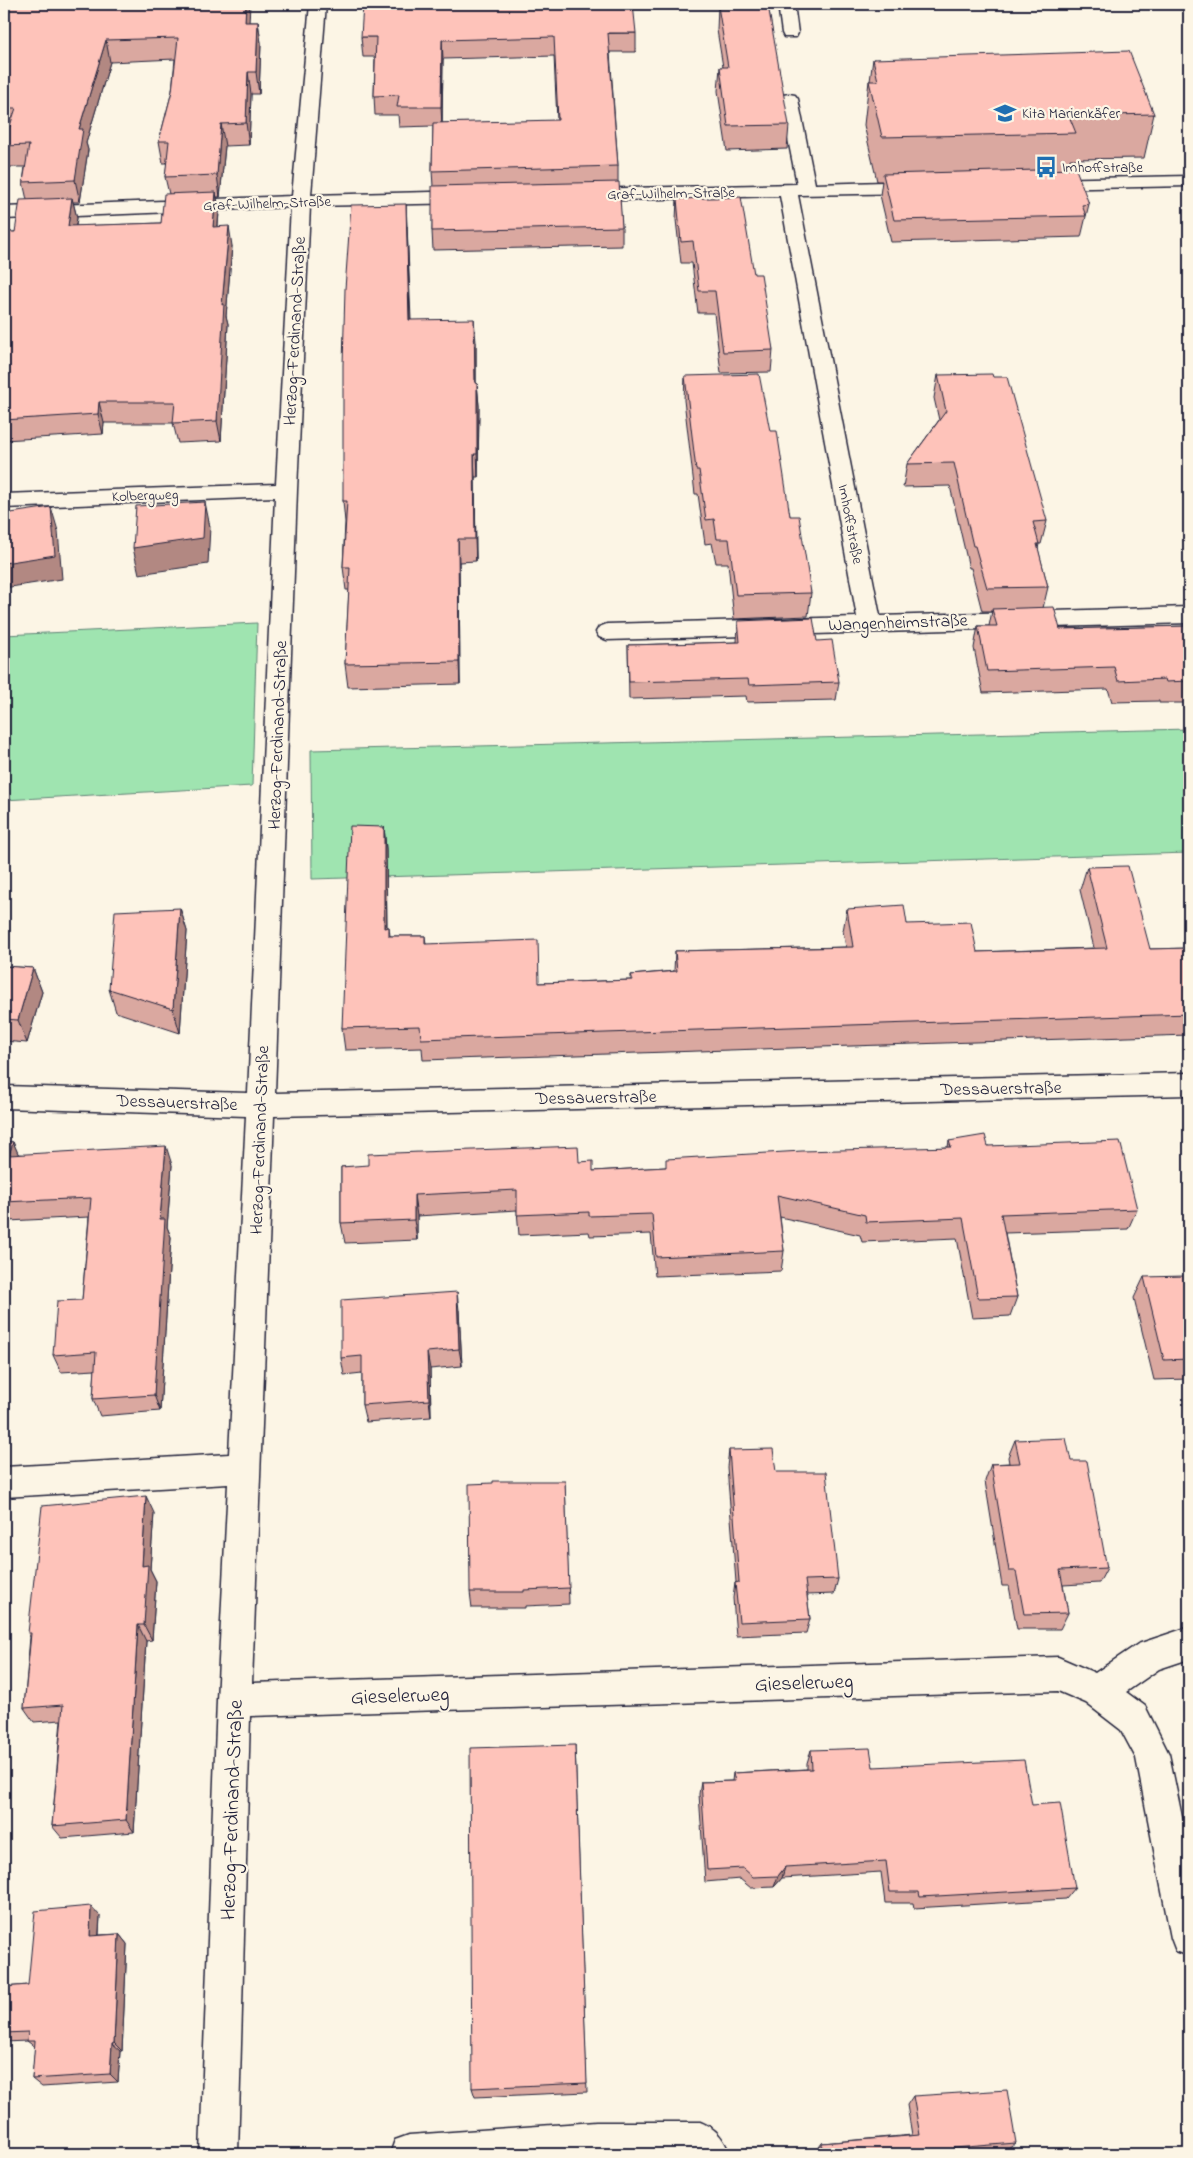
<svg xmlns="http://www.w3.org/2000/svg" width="1193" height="2158" font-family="'Indie Flower',sans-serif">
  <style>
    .green { fill: #9fe4b0; stroke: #608376 }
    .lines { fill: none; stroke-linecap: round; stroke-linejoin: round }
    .minor-casing { stroke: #22223b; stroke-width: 3 }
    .minor { fill: #fcf5e5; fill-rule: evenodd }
    .wall { fill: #daa8a0; stroke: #22223b; fill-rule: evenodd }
    .shaded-wall { fill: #b28882; stroke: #22223b }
    .building { fill: #fec3ba; stroke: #22223b }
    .labels { text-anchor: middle; stroke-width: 4.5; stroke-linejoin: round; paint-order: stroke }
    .far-poi-label { font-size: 15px; fill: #22223b; stroke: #fcf5e5; text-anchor: start }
    .far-street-label { font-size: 15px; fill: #22223b; stroke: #fcf5e5 }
    .street-label { font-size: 18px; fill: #22223b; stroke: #fcf5e5 }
    .near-street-label { font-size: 21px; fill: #22223b; stroke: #fcf5e5 }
  </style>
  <rect width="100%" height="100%" fill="#fcf5e5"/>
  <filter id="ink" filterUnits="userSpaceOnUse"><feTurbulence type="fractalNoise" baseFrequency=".02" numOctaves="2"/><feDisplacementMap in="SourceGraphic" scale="10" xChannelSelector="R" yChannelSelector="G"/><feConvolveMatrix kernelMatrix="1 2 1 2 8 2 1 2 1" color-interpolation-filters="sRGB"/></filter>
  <g filter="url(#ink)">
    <g class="green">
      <polygon points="257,623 252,786 4,800 4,635"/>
      <polygon points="1189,729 1189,853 312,879 311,750"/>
    </g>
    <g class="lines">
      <g class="minor-casing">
        <g id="minor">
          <polygon points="310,4 326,4 311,195 470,191 477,193 479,197 477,201 470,203 310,206 297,490 275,1093 1189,1073 1189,1095 274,1116 252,1683 1058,1657 1095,1673 1138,1644 1189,1627 1189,1659 1159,1669 1126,1692 1145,1706 1169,1754 1189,1851 1189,1956 1176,1951 1171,1938 1136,1758 1121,1730 1086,1703 1058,1691 250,1716 238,2154 200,2154 217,1700 228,1484 4,1497 4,1467 229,1454 246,1116 4,1108 4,1086 248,1093 275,497 4,508 4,494 276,484 291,207 4,219 4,207 292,196"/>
          <polygon points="778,4 794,4 798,33 796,37 784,37 782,33"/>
          <polygon points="789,94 795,95 798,99 815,184 918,181 924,183 927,187 924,191 918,193 798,195 880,616 1189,607 1189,623 607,640 599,637 596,632 599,627 607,624 857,617 780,196 583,201 576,199 574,195 576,191 583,189 797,184 780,99 783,95"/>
          <polygon points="1189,176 1189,186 1043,189 1037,188 1034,184 1037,180 1043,179"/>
          <path d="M 596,2122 L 700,2122 C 717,2129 723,2138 730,2154 L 390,2154 L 395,2140 L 409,2135 Z"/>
        </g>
      </g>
      <use href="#minor" class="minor"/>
    </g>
    <g class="wall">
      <path d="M 4,4 L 249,22 L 258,22 L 261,43 L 259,94 L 251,94 L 249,145 L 225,146 L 220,197 L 217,197 L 219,212 L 218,226 L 232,246 L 226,316 L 228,324 L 221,441 L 178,443 L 173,423 L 104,423 L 103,434 L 4,440 L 4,232 L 15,232 L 27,200 L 23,182 L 25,167 L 8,167 L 4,150 L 4,143 L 8,130 L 4,130 ZM 175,59 L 172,91 L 159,141 L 163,163 L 167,163 L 165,177 L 169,194 L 161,223 L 76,226 L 77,218 L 73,202 L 80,202 L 88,150 L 86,143 L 110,62 Z"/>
      <polygon points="718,6 789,125 787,149 727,151 718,91 720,67 723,67 717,30"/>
      <path d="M 636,33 L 636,52 L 610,52 L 618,166 L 618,182 L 622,227 L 622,246 L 433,250 L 432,231 L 433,186 L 432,171 L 433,126 L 399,127 L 398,115 L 375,115 L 374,96 L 375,57 L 363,57 L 361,37 ZM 554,56 L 557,121 L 442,123 L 443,59 Z"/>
      <polygon points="873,59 1154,114 1144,158 1070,159 1068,170 1089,204 1081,237 891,242 880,195 882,181 877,181 864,125 869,81 870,81"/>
      <polygon points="677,199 754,274 773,350 771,372 721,373 714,313 698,313 692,263 681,263 676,220"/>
      <polygon points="407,226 411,320 476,342 476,383 477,383 479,406 478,477 475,477 476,561 459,562 460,684 348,687 345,664 349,590 346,590 343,567 345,522 343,501"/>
      <polygon points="938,375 1047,521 1041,544 1039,544 1038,549 1048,587 1043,608 1060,629 1189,626 1189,703 1159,703 1159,701 1112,702 1108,689 983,693 974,648 978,626 989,626 992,611 982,611 971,568 969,568 950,486 903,487 907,464 939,420 934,398"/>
      <polygon points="685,376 770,431 790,516 811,593 808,616 734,619 728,563 716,563 712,543 705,544 698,494 695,494 684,400"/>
      <polygon points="738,621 817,641 839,682 836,700 747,702 746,696 629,699 628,645 737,642"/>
      <polygon points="384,827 386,849 387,927 389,927 390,936 425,936 426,944 539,983 631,980 631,975 674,971 675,951 846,947 843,931 847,909 907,924 977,952 1094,948 1080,890 1087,867 1150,949 1189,948 1189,1035 423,1060 422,1048 345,1050 342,1028"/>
      <polygon points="180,908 187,931 180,1033 116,1012 109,989"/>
      <polygon points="4,966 33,968 42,992 27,1043 4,1041"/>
      <polygon points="4,1141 13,1142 18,1154 172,1165 167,1227 171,1237 160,1411 100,1416 93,1399 95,1370 61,1372 53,1355 82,1300 89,1217 8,1221 7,1226 4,1226"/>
      <polygon points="949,1141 988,1146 1137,1209 1128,1229 1005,1233 1017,1297 1010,1316 972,1318 957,1238 862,1242 860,1235 780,1217 784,1251 781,1271 655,1276 651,1234 590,1236 589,1232 519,1235 517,1210 417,1216 417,1240 345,1243 341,1223 341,1167 579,1162 593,1171 666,1167 948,1147"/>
      <polygon points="1144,1277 1189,1293 1189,1379 1154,1380 1134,1298"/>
      <polygon points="459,1310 462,1366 430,1369 431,1417 366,1422 362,1405 362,1373 344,1375 341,1358"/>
      <polygon points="1015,1440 1071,1461 1107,1568 1099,1583 1063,1585 1068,1613 1060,1629 1017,1629 1009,1586 1002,1586 985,1481 991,1464 1009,1463 1008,1457"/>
      <polygon points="729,1450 776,1472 838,1579 834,1594 807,1595 810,1619 806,1633 736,1636 733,1598 735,1583 736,1582 727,1467"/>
      <polygon points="565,1481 569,1604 525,1606 525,1608 472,1608 470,1592"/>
      <polygon points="154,1513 150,1569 156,1581 152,1640 146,1641 134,1832 62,1838 52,1826 61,1720 34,1722 24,1708 30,1637 28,1633"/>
      <polygon points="575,1745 587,2092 475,2097 472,2088"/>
      <polygon points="811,1750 873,1767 1032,1805 1075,1888 1066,1899 914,1908 913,1903 885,1903 881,1872 782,1878 774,1887 751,1888 740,1879 705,1882 699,1794 701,1782 732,1781 733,1773 807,1769 807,1763"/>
      <polygon points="100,1916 99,1935 119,1934 127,1944 122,2051 120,2051 118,2082 42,2087 32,2079 35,2047 27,2041 4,2042 4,1987 28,1985"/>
      <polygon points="913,2096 1016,2143 1007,2150 958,2154 818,2154 817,2150 822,2143 912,2135 907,2105"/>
    </g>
    <g class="shaded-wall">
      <polygon points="246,4 250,4 248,43 245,22"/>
      <polygon points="258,22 261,43 259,94 256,72"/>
      <polygon points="106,40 110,62 86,143 88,150 80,202 75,180 79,129"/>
      <polygon points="442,40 443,59 442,126 441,107"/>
      <polygon points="248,72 251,94 249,145 246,123"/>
      <polygon points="221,124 225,146 220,197 217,175"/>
      <polygon points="216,192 219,212 216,246 213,227"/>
      <polygon points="72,198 77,218 72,246 68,226"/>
      <polygon points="406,204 407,226 411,343 409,320"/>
      <polygon points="229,226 232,246 226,316 228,324 221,441 217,421 222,305"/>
      <polygon points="474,319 476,342 476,406 475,383"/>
      <polygon points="477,383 479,406 478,477 477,454"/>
      <polygon points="99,402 104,423 103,434 98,414"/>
      <polygon points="474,454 475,477 476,561 475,539"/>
      <polygon points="205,502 210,527 208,564 139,574 133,548"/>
      <polygon points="51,507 58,531 62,579 4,588 4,563"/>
      <polygon points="458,539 459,562 460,684 459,662"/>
      <polygon points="384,827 386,849 387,950 384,928"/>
      <polygon points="180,908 187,931 180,1033 173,1009"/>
      <polygon points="33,968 42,992 27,1043 18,1020"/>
      <polygon points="13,1142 21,1160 9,1155"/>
      <polygon points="166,1146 172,1165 167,1227 171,1237 160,1411 154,1395 160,1219"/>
      <polygon points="414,1195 417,1216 417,1240 414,1220"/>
      <polygon points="4,1212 8,1221 7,1226 4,1220"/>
      <polygon points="457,1292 459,1310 462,1366 459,1349"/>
      <polygon points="427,1352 430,1369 431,1417 429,1400"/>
      <polygon points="146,1496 154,1513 150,1569 156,1581 152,1640 144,1625 142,1566"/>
      <polygon points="138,1625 146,1641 134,1832 126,1820"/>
      <polygon points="785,1867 782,1878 774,1887 778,1876"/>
      <polygon points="91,1906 100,1916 98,1945 90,1936"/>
      <polygon points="119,1934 127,1944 122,2051 114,2043"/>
      <polygon points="112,2044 120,2051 118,2082 110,2074"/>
    </g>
    <g class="building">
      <polygon points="4,4 246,4 245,22 258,22 256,72 248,72 246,123 221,124 217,175 165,177 169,141 159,141 172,91 178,38 106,40 79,129 83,129 75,180 23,182 29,145 4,146 4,143 16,108 4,108"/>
      <polygon points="363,4 633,4 636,33 608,33 618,166 432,171 433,123 558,120 554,37 442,40 441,107 397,107 399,95 374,96 376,37 361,37"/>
      <polygon points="768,5 789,125 728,126 720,67 728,67 718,6"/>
      <polygon points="1129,51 1154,114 1069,116 1076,133 882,137 869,81 878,81 873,59"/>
      <polygon points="1076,169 1089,204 1082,205 1086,216 894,220 883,174"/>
      <polygon points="619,182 622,227 432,231 432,186"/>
      <polygon points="216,192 213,227 229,226 222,305 224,304 217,421 173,423 175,402 99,402 98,414 4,420 4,232 15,232 20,200 72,198 68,226 161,223 164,194"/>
      <polygon points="741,197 754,274 761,274 773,350 723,352 715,291 699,291 693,241 681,242 677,199"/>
      <polygon points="406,204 409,320 474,319 475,383 477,383 477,454 474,454 475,539 458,539 459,662 345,664 350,567 343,567 347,501 343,501 343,365 345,289 351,205"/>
      <polygon points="759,374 770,431 777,431 790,516 799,516 811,593 736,595 729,539 717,539 714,519 706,520 699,470 696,470 685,376"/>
      <polygon points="992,374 993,377 1007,377 1047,521 1033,522 1039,544 1037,544 1048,587 987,588 975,546 973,546 954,463 907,464 946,411 938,375"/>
      <polygon points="205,502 203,538 133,548 136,506"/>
      <polygon points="51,507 55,555 4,563 4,514"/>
      <polygon points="1054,607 1060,629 1189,626 1189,681 1166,682 1165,679 1118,681 1114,667 987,671 978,626 997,626 992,609"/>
      <polygon points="813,618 817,641 832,640 839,682 749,685 748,679 629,682 628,645 740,642 738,621"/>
      <polygon points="350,826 384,827 384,928 389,927 389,936 425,936 425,944 538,940 539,983 633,980 631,975 677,971 675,951 853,947 847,909 904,905 907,924 971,922 977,952 1107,948 1087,867 1128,866 1150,949 1189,948 1189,1014 421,1039 420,1026 342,1028"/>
      <polygon points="180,908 173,1009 109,989 115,911"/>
      <polygon points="4,966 33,968 18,1020 4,1019"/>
      <polygon points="985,1135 988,1146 1120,1141 1137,1209 1001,1214 1017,1297 978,1298 963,1218 866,1222 865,1215 777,1195 784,1251 656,1257 652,1214 589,1216 589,1212 517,1215 517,1190 414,1195 414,1220 341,1223 341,1167 368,1165 368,1154 578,1146 579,1162 593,1161 593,1171 666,1167 666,1159 802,1151 951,1147 949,1141"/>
      <polygon points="4,1141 13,1142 9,1155 166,1146 160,1219 165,1219 154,1395 93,1399 96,1352 53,1355 57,1301 82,1300 91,1198 4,1202"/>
      <polygon points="1185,1276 1189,1293 1189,1359 1164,1360 1144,1277"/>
      <polygon points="457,1292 459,1349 427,1352 429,1400 362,1405 362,1356 341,1358 341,1300"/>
      <polygon points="1066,1438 1071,1461 1087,1461 1107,1568 1060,1570 1068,1613 1024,1614 1016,1571 1009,1571 991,1464 1020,1463 1015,1440"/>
      <polygon points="773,1449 776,1472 826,1472 838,1579 805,1580 810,1619 739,1622 735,1583 739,1582 729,1450"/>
      <polygon points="493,1481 565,1481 569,1588 524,1590 524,1592 470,1592 469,1484 493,1483"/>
      <polygon points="146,1496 142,1566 148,1565 144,1625 138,1625 126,1820 52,1826 63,1705 24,1708 31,1633 28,1633 42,1506"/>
      <polygon points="575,1745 587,2083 472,2088 470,1748"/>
      <polygon points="870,1748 873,1767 1024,1760 1032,1805 1060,1803 1075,1888 920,1897 919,1892 890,1892 886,1861 785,1867 778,1876 753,1877 743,1868 707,1870 701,1782 735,1781 733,1773 812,1769 811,1750"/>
      <polygon points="91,1906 90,1936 119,1934 114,2043 112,2044 110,2074 32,2079 35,2041 27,2041 28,2032 4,2033 4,1987 28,1985 35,1911"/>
      <polygon points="1007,2090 1016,2143 954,2148 955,2154 823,2154 822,2143 920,2135 913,2096"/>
    </g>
  </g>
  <defs>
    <g id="school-bare" transform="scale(1.725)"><path d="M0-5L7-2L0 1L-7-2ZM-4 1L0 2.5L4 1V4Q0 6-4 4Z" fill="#1f6fb2" stroke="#fcf5e5" stroke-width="2.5" paint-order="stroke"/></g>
    <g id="bus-bare" transform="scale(1.725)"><path d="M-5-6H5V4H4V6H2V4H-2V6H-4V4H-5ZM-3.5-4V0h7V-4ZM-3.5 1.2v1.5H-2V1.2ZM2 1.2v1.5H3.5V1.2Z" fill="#1f6fb2" stroke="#fcf5e5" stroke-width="2.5" paint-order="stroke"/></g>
  </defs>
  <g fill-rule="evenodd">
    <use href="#school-bare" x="1005" y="113"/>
    <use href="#bus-bare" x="1046" y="167"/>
  </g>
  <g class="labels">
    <g class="far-poi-label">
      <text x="1022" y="118">Kita Marienkäfer</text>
      <text x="1062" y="172">Imhoffstraße</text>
    </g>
    <g class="far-street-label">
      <text transform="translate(671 193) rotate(-1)" y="5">Graf-Wilhelm-Straße</text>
      <text transform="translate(267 203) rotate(-2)" y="5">Graf-Wilhelm-Straße</text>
      <text transform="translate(145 495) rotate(-2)" y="5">Kolbergweg</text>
      <text transform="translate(851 524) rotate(79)" y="5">Imhoffstraße</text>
    </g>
    <g class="street-label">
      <text transform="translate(294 331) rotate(-87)" y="6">Herzog-Ferdinand-Straße</text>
      <text transform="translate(898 622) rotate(-2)" y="6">Wangenheimstraße</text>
      <text transform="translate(277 735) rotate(-88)" y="6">Herzog-Ferdinand-Straße</text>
      <text transform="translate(1001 1088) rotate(-1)" y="6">Dessauerstraße</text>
      <text transform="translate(596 1097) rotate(-1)" y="6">Dessauerstraße</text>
      <text transform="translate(177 1102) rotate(2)" y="6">Dessauerstraße</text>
      <text transform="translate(259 1140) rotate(-88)" y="6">Herzog-Ferdinand-Straße</text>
    </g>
    <g class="near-street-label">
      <text transform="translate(804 1682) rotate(-2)" y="7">Gieselerweg</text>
      <text transform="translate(400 1695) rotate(-2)" y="7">Gieselerweg</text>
      <text transform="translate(231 1810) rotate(-88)" y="7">Herzog-Ferdinand-Straße</text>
    </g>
  </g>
  <rect width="1193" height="2158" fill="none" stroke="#fcf5e5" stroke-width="20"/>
  <rect x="10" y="10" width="1173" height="2138" fill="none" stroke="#22223b" stroke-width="2" filter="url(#ink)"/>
</svg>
